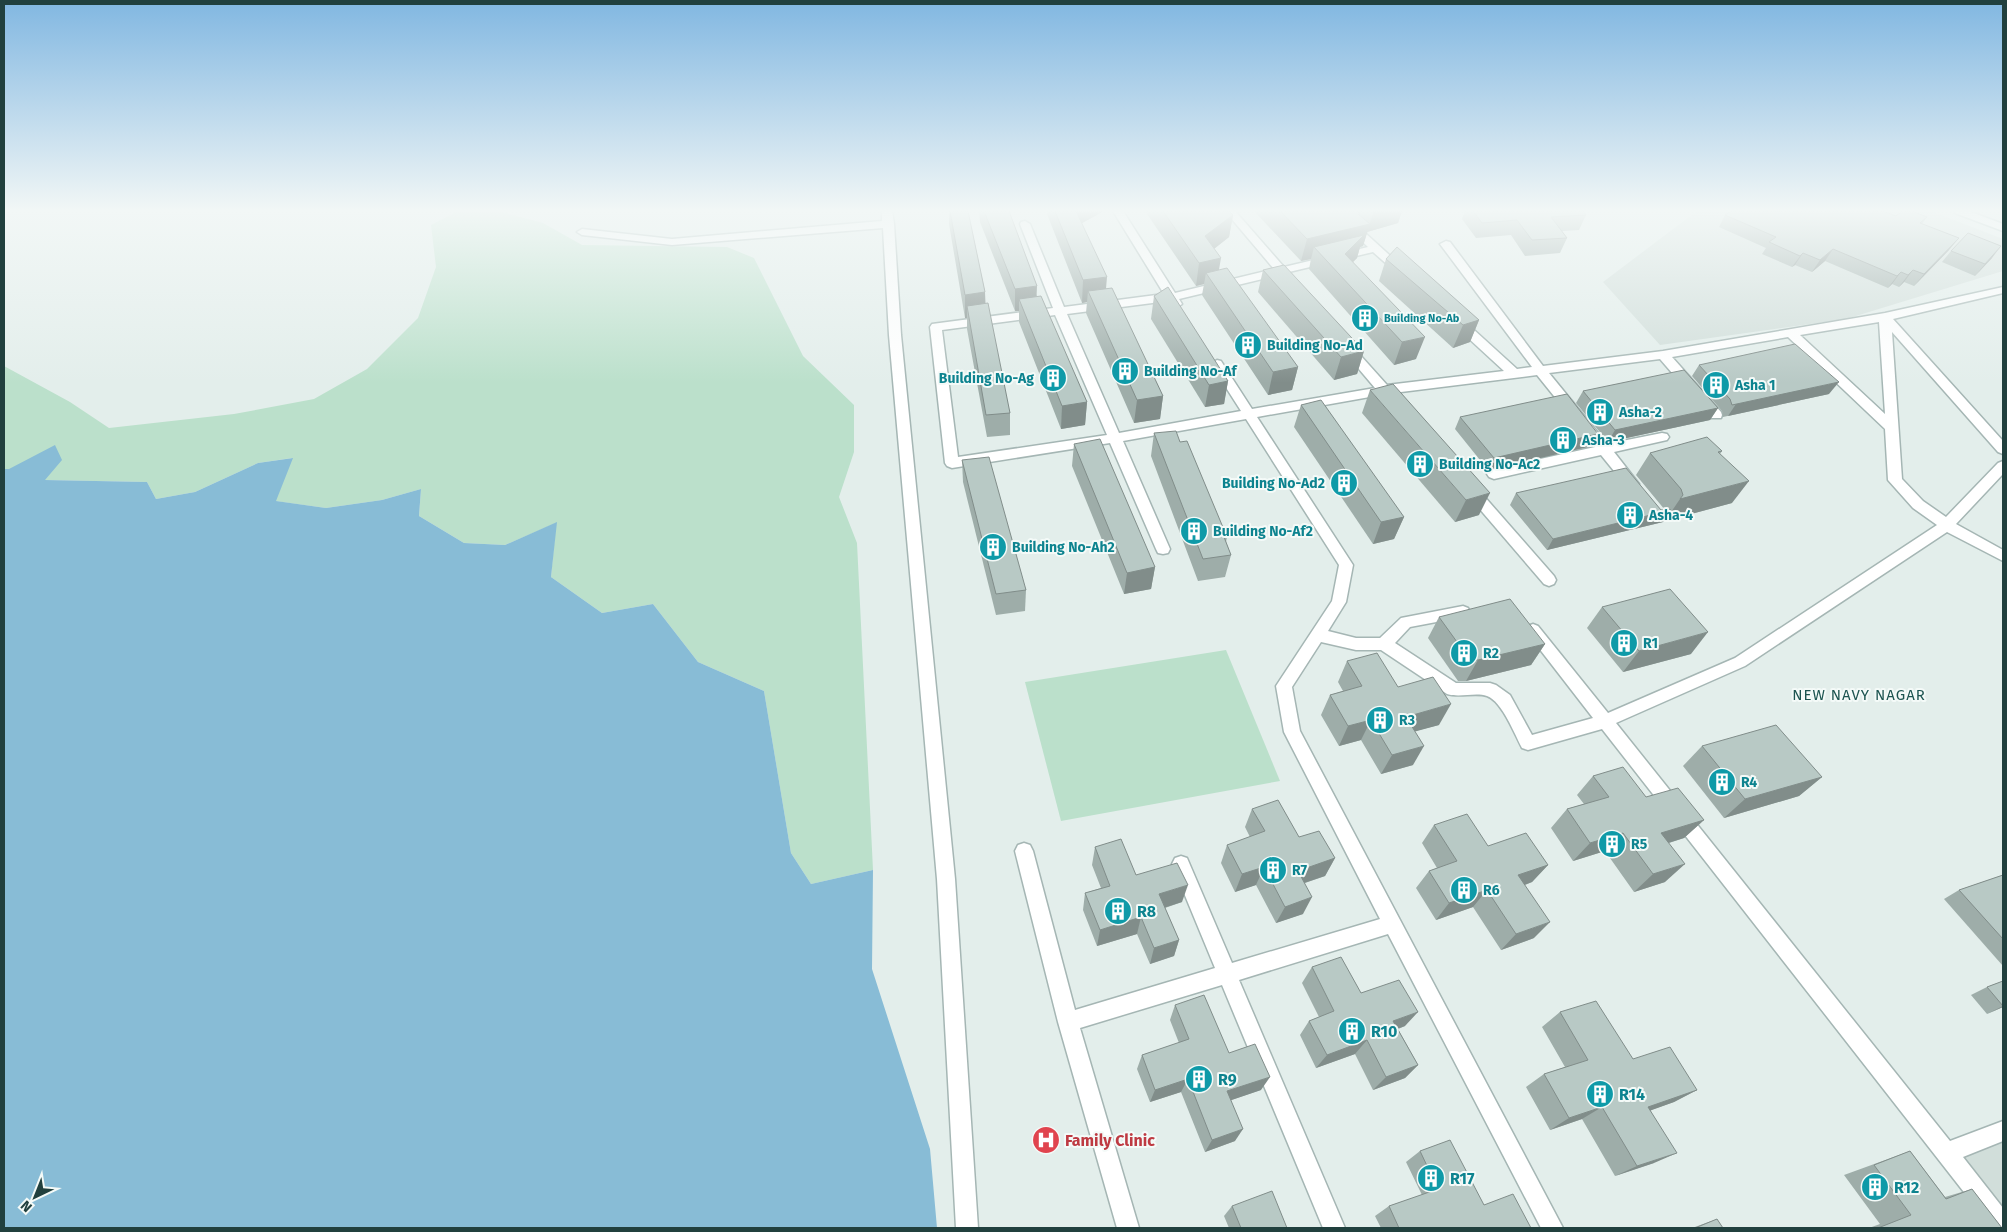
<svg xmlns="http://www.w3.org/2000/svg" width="2007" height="1232" font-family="'Fira Sans',sans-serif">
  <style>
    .built { fill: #d1deda }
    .green { fill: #bbe0cb }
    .water { fill: #88bcd6 }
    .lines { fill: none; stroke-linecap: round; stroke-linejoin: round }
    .street-casing { stroke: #a5b6b4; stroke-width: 3 }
    .secondary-casing { stroke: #a0bab6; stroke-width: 3 }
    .street { fill: #fff; fill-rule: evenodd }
    .secondary { fill: #fff; fill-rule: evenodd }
    .wall { fill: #9eada9 }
    .shaded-wall { fill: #818d8a }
    .building { fill: #b8c9c5; stroke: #818d8a }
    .labels { text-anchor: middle; stroke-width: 4; stroke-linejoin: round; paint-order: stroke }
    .far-culture-label { font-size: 11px; font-weight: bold; fill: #0d838f; stroke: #f4faf8; text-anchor: start }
    .culture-label { font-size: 14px; font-weight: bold; fill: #0d838f; stroke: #f4faf8; text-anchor: start }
    .neighbourhood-label { font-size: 15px; letter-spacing: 1px; fill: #1c5450; stroke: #f4faf8 }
    .near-culture-label { font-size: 16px; font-weight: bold; fill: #0d838f; stroke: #f4faf8; text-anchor: start }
    .near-health-label { font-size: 16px; font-weight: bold; fill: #be3a42; stroke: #f4faf8; text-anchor: start }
  </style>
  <rect width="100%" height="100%" fill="#e3eeeb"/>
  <g class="built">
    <polygon points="1697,211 1931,211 2003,239 2003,271 1846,319 1660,345 1603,282"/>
    <polygon points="2003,1130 2003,1226 1943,1151"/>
  </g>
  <g class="green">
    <polygon points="458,211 498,211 543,223 582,245 727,247 754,258 803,356 854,405 854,452 839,497 857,543 873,870 811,884 791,853 764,691 698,662 653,604 602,613 551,577 556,523 505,545 464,543 419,516 421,489 382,500 326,508 275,501 292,458 258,463 195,492 156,499 147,482 45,480 4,469 4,366 70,402 109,428 234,414 314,399 367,369 418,318 436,267 431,225"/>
    <polygon points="1226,650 1280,781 1061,821 1025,682"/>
  </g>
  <polygon class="water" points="55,445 62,460 45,480 147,482 156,499 195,492 258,463 293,458 276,501 326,508 382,500 421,489 419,516 464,543 505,545 557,522 551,577 602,613 653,604 698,662 764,691 791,853 811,884 873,870 872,969 930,1149 937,1228 4,1228 4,469 9,469"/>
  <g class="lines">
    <g class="street-casing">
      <g id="street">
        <polygon points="882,211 892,211 894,224 901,335 955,879 978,1228 956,1228 937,879 889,335 883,228 672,245 582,235 577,232 582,229 672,239 882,221"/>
        <path d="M 1113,211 L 1123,211 L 1175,293 L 1274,269 L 1225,211 L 1235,211 L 1284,267 L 1368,247 L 1330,211 L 1341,211 L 1408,272 L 1402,275 L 1398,274 L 1373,252 L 1289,272 L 1294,278 L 1288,281 L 1284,280 L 1279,275 L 1179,299 L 1182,304 L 1176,308 L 1172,307 L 1168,301 L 1067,314 L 1119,433 L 1241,411 L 1211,364 L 1217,360 L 1221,361 L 1252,409 L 1375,388 L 1342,349 L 1348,345 L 1352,346 L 1387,385 L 1504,371 L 1454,325 L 1452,322 L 1454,319 L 1462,319 L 1517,369 L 1532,367 L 1440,244 L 1446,241 L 1450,242 L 1543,366 L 1663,351 L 1885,313 L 2003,287 L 2003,293 L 1893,319 L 2003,441 L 2003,454 L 1998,452 L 1892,332 L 1902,479 L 1923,501 L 1946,517 L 1998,463 L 2003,461 L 2003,474 L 1956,524 L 2003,550 L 2003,561 L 1947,532 L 1745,666 L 1616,723 L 1950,1141 L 2003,1121 L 2003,1141 L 1963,1157 L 2003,1208 L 2003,1228 L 1992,1228 L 1602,729 L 1528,750 L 1522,748 C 1515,735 1502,701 1487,696 C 1475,692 1460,698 1447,694 L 1381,650 L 1356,650 L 1321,642 L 1292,687 L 1300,731 L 1563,1228 L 1541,1228 L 1388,934 L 1239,980 L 1345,1228 L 1323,1228 L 1222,985 L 1080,1028 L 1139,1228 L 1117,1228 L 1058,1022 L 1015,851 L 1018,845 L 1024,843 L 1030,845 L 1033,851 L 1075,1010 L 1215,968 L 1172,864 L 1175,858 L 1181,856 L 1187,858 L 1232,963 L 1380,919 L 1284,732 L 1276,686 L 1332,601 L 1339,565 L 1246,419 L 1123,441 L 1170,549 L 1168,553 L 1163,554 L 1158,553 L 1156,549 L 1110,443 L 952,468 L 947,466 L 945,463 L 930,327 L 932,324 L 1053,308 L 1020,224 L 1021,222 L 1025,221 L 1030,224 L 1064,307 L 1164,294 ZM 1055,315 L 1107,435 L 958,457 L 942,330 ZM 1879,322 L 1885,414 L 1800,335 ZM 1788,337 L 1885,429 L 1888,480 L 1913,508 L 1937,525 L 1735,658 L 1608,713 L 1538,626 L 1533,624 L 1528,626 L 1525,630 L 1528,634 L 1593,718 L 1532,735 L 1510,695 L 1496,685 L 1490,683 L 1456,683 L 1395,643 L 1410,627 L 1468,616 L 1470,612 L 1468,608 L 1463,606 L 1401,618 L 1380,638 L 1356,638 L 1328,631 L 1346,602 L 1353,565 L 1257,417 L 1381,395 L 1389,400 L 1395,396 L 1393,393 L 1537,375 L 1595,447 L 1494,469 L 1489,471 L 1487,474 L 1489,477 L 1494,479 L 1601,455 L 1627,487 L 1637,487 L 1639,484 L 1614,452 L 1667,440 L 1669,437 L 1667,434 L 1662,433 L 1607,444 L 1549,373 L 1660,359 L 1711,418 L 1721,418 L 1722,415 L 1721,412 L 1672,357 Z"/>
        <polygon points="1471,485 1476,487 1554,576 1556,580 1554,584 1549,586 1544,584 1466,493 1464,490 1466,487"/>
      </g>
    </g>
    <g class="secondary-casing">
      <polygon id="secondary" points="1954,211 1968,211 2003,224 2003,231 1955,213"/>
    </g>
    <use href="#street" class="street"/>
    <use href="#secondary" class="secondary"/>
  </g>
  <g class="wall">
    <polygon points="949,211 968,211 985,292 985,303 1010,413 1010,435 987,437 967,329 967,318 965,318 949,224"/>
    <polygon points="979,211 1009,211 1037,297 1087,402 1085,425 1061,429 1019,322 1019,311 1015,311 980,222"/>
    <polygon points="1047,211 1104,211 1082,223 1106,288 1163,396 1160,419 1134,423 1086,313 1087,302 1082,303 1047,214"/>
    <polygon points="1145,211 1229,211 1233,215 1229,237 1214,249 1219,270 1298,367 1292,390 1268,395 1202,295 1204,284 1196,286"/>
    <polygon points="1254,211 1402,211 1398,223 1367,232 1363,246 1360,247 1357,258 1353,262 1416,359 1394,365 1309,269 1311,259 1301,261"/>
    <polygon points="1465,211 1583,211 1586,215 1579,230 1562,231 1567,238 1560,253 1525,256 1511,235 1476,238 1462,219"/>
    <polygon points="1779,212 1927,217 1922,224 1949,250 1914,286 1904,282 1899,287 1892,284 1888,288 1825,261 1812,272 1795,265 1792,267 1762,254 1766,248 1719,227 1725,215"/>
    <polygon points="1951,251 1992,258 1975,276 1942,262"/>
    <polygon points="1386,259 1479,320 1470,342 1453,348 1379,281"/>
    <polygon points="1263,270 1364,351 1357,374 1334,380 1258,292"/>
    <polygon points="1154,296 1228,381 1224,404 1205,407 1151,319"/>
    <polygon points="1699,365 1829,394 1723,417 1722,411 1692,376"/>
    <polygon points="1370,390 1479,515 1455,522 1362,413"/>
    <polygon points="1583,391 1718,408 1710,420 1608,442 1576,403"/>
    <polygon points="1301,405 1404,517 1394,539 1373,544 1294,427"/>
    <polygon points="1460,417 1592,446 1488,470 1455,429"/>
    <polygon points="1154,433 1180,442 1227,537 1226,542 1231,555 1225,577 1198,581 1151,456"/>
    <polygon points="1074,444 1155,567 1151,589 1124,594 1072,466"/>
    <polygon points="1722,451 1720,454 1732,503 1665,521 1668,517 1667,516 1663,522 1547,550 1510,505 1516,493 1665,510 1636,475 1650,453"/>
    <polygon points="962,460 1026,590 1025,611 996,615 963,482"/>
    <polygon points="1602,607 1691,654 1623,672 1587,628"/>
    <polygon points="1439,617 1545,644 1531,665 1466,681 1458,681 1428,638"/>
    <polygon points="1347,661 1398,687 1439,725 1415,731 1413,765 1381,774 1361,740 1339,746 1321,715 1330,695 1343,691 1338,682"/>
    <polygon points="1702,746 1822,777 1799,796 1724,818 1683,766"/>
    <polygon points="1593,776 1646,797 1704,820 1684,838 1669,843 1665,882 1634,892 1605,851 1573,861 1551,828 1567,809 1584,804 1577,795"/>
    <polygon points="1252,809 1335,858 1325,876 1305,883 1303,914 1276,923 1256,885 1235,892 1221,863 1227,845 1250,837 1245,827"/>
    <polygon points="1434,825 1488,846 1548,865 1532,882 1525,885 1534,938 1501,950 1473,907 1436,920 1416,888 1429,871 1437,868 1422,843"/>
    <polygon points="1095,847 1136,875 1182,902 1165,908 1179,940 1174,956 1150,964 1137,934 1097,946 1083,910 1085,893 1101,888 1092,865"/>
    <polygon points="2003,875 2003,966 1944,899 1959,890"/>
    <polygon points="1312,967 1361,993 1405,1026 1398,1029 1418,1065 1405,1078 1373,1090 1355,1054 1316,1068 1300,1035 1309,1021 1319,1017 1302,983"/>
    <polygon points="2003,981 2003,1007 1987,1014 1971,995 1987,987"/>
    <polygon points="1175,1005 1229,1053 1261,1090 1231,1100 1235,1141 1205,1152 1181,1092 1150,1102 1137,1069 1142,1055 1179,1043 1170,1020"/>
    <polygon points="1560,1012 1633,1059 1697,1090 1674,1102 1651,1110 1654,1163 1615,1176 1582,1119 1550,1130 1526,1087 1544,1074 1565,1067 1542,1027"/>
    <polygon points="1420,1151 1484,1205 1531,1228 1381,1228 1375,1216 1389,1206 1422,1195 1406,1162"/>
    <polygon points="1910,1151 1945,1197 1972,1189 2002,1228 1869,1228 1880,1224 1844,1175"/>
    <polygon points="1232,1206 1287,1228 1229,1228 1224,1216"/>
    <polygon points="1717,1219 1723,1228 1691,1228 1692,1228"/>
  </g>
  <g class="shaded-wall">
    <polygon points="1074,211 1104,211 1073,228"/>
    <polygon points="1374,211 1402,211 1398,223 1367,232"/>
    <polygon points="1360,214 1357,227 1370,224 1363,246 1360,247 1357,258 1340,275 1314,247 1311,259 1301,261 1307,239"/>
    <polygon points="1233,215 1229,237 1201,259 1205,236"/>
    <polygon points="1959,238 1949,250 1914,286 1924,274"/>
    <polygon points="2001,246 1992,258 1975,276 1985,264"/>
    <polygon points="1833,249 1825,261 1812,272 1820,260"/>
    <polygon points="1803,253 1795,265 1792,267 1800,256"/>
    <polygon points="1221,258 1217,281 1206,273 1204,284 1196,286 1199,263"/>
    <polygon points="1913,270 1904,282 1899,287 1908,275"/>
    <polygon points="1901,272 1892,284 1888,288 1897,276"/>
    <polygon points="1107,277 1105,300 1088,291 1087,302 1082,303 1083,280"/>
    <polygon points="1037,286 1036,308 1019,299 1019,311 1015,311 1015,289"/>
    <polygon points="985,292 986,315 967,306 967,318 965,318 965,295"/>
    <polygon points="1479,320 1470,342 1453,348 1463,325"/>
    <polygon points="1425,337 1416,359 1394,365 1402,342"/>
    <polygon points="1364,351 1357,374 1334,380 1341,357"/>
    <polygon points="1298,367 1292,390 1268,395 1273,372"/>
    <polygon points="1228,381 1224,404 1205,407 1209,385"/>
    <polygon points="1839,382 1829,394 1728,416 1736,404"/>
    <polygon points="1163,396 1160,419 1134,423 1137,400"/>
    <polygon points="1087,402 1085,425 1061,429 1062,406"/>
    <polygon points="1718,408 1710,420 1608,442 1615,430"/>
    <polygon points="1598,434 1592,446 1488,470 1494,458"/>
    <polygon points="1749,481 1732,503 1665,521 1680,499"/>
    <polygon points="1490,493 1479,515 1455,522 1466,500"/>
    <polygon points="1671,510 1663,522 1547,550 1553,539"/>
    <polygon points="1404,517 1394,539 1373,544 1381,522"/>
    <polygon points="1155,567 1151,589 1124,594 1127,573"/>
    <polygon points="1708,632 1691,654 1623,672 1639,651"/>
    <polygon points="1545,644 1531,665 1466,681 1478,660"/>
    <polygon points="1451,704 1439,725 1395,737 1406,717"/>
    <polygon points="1371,720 1361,740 1339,746 1348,726"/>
    <polygon points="1424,746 1413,765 1381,774 1392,755"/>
    <polygon points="1822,777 1799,796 1724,818 1745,799"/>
    <polygon points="1704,820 1684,838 1642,851 1661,833"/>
    <polygon points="1623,833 1605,851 1573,861 1590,843"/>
    <polygon points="1335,858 1325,876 1289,888 1298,871"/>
    <polygon points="1685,864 1665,882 1634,892 1653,874"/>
    <polygon points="1548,865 1532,882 1503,893 1518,875"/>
    <polygon points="1264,867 1256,885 1235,892 1242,874"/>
    <polygon points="1188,885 1182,902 1154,911 1159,894"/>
    <polygon points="1487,890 1473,907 1436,920 1449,903"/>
    <polygon points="1312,897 1303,914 1276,923 1285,907"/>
    <polygon points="1141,917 1137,934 1097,946 1100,930"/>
    <polygon points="1550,922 1534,938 1501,950 1516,934"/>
    <polygon points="1179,940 1174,956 1150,964 1154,948"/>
    <polygon points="2003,1006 2003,1007 1987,1014"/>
    <polygon points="1418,1012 1405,1026 1381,1035 1393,1021"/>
    <polygon points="1367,1040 1355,1054 1316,1068 1327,1055"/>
    <polygon points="1418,1065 1405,1078 1373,1090 1386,1077"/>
    <polygon points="1270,1077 1261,1090 1220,1104 1227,1091"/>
    <polygon points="1188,1079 1181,1092 1150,1102 1155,1090"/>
    <polygon points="1697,1090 1674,1102 1627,1119 1648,1107"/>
    <polygon points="1602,1107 1582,1119 1550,1130 1569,1118"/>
    <polygon points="1243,1129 1235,1141 1205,1152 1212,1140"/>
    <polygon points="1677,1153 1654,1163 1615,1176 1637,1166"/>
  </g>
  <g class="building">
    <polygon points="950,211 968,211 985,292 965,295"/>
    <polygon points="984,211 1009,211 1037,286 1015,289"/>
    <polygon points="1055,211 1076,211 1107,277 1083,280"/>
    <polygon points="1163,211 1229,211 1233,215 1205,236 1221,258 1199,263"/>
    <polygon points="1280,211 1357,211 1360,214 1358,214 1370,224 1307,239"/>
    <polygon points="1473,211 1583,211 1586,215 1551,217 1567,238 1532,240 1517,220 1482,223"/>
    <polygon points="1731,211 1777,211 1779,212 1781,211 1882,211 1896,216 1902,211 1912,211 1927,217 1920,223 1959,238 1924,274 1913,270 1908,275 1901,272 1897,276 1833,249 1820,260 1803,253 1800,256 1769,242 1776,237 1725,215"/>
    <polygon points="1968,233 2001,246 1985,264 1951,251"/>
    <polygon points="1364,235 1345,254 1425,337 1402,342 1314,247"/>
    <polygon points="1397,247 1479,320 1463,325 1386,259"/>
    <polygon points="1284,265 1364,351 1341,357 1263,270"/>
    <polygon points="1227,268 1298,367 1273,372 1206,273"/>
    <polygon points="1168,287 1228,381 1209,385 1154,296"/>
    <polygon points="1112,288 1163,396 1137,400 1088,291"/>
    <polygon points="1041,296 1087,402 1062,406 1019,299"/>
    <polygon points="988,303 1010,413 986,415 967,306"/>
    <polygon points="1795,344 1839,382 1732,405 1730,399 1699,365"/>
    <polygon points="1684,370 1718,408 1615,430 1583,391"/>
    <polygon points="1393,384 1490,493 1466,500 1370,390"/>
    <polygon points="1567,394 1598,434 1494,458 1460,417"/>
    <polygon points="1321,400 1404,517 1381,522 1301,405"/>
    <polygon points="1176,431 1180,442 1187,441 1227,537 1224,537 1231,555 1203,559 1154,433"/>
    <polygon points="1707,437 1722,451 1718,452 1749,481 1680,499 1683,495 1681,489 1650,453"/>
    <polygon points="1100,439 1155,567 1127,573 1074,444"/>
    <polygon points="989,457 1026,590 996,594 962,460"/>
    <polygon points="1626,468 1661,510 1671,510 1553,539 1516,493"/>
    <polygon points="1670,589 1708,632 1639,651 1602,607"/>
    <polygon points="1510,599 1545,644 1478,660 1470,660 1439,617"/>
    <polygon points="1377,653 1398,687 1433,677 1451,704 1406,717 1424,746 1392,755 1371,720 1348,726 1330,695 1362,686 1347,661"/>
    <polygon points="1776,725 1822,777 1745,799 1702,746"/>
    <polygon points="1623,767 1646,797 1678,788 1704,820 1661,833 1685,864 1653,874 1623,833 1590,843 1567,809 1609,797 1593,776"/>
    <polygon points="1278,800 1299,837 1319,831 1335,858 1298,871 1312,897 1285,907 1264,867 1242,874 1227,845 1265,831 1252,809"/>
    <polygon points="1467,814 1488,846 1526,833 1548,865 1518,875 1550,922 1516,934 1487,890 1449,903 1429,871 1457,861 1434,825"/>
    <polygon points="1121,839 1136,875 1177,863 1188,885 1159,894 1179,940 1154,948 1141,917 1100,930 1085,893 1110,886 1095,847"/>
    <polygon points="2003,875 2003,939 1959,890"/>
    <polygon points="1341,957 1361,993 1399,980 1418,1012 1393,1021 1418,1065 1386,1077 1367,1040 1327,1055 1309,1021 1334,1011 1312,967"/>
    <polygon points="2003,981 2003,1006 1987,987"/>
    <polygon points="1204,995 1229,1053 1255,1044 1270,1077 1227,1091 1243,1129 1212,1140 1188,1079 1155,1090 1142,1055 1189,1039 1175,1005"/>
    <polygon points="1596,1001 1633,1059 1670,1047 1697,1090 1648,1107 1677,1153 1637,1166 1602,1107 1569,1118 1544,1074 1588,1060 1560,1012"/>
    <polygon points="1450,1140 1484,1205 1513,1194 1531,1228 1399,1228 1389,1206 1438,1189 1420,1151"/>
    <polygon points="1910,1151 1946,1199 1972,1189 2002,1228 1878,1228 1911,1215 1874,1165"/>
    <polygon points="1272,1191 1287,1228 1241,1228 1232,1206"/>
    <polygon points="1717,1219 1723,1228 1695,1228"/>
  </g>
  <linearGradient id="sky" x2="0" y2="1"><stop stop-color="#81b7e1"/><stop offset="0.55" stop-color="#f2f7f6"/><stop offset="1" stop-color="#f2f7f6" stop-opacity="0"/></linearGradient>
  <rect width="2007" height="383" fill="url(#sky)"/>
  <defs>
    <g id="building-disc" transform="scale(1.4375)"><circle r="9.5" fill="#0f9aa8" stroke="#f4faf8"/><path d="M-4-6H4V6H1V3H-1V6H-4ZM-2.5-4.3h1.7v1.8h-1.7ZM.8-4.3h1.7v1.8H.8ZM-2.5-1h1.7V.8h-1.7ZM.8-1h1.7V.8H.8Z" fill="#fff"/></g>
    <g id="hospital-disc" transform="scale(1.4375)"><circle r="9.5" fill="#e0444e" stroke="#f4faf8"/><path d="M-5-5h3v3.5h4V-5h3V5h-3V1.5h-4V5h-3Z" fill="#fff"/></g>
  </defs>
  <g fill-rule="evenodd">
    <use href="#building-disc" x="1365" y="318"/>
    <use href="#building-disc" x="1248" y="345"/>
    <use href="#building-disc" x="1125" y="371"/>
    <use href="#building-disc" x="1053" y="378"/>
    <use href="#building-disc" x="1716" y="385"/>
    <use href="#building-disc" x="1600" y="412"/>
    <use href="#building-disc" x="1563" y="440"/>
    <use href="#building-disc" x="1420" y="464"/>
    <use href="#building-disc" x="1344" y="483"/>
    <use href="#building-disc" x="1630" y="515"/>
    <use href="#building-disc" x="1194" y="531"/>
    <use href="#building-disc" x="993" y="547"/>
    <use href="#building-disc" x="1624" y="643"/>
    <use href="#building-disc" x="1464" y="653"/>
    <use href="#building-disc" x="1380" y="720"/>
    <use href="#building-disc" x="1722" y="782"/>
    <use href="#building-disc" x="1612" y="844"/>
    <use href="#building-disc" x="1273" y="870"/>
    <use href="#building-disc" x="1464" y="890"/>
    <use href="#building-disc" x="1118" y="911"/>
    <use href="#building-disc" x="1352" y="1031"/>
    <use href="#building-disc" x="1199" y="1079"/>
    <use href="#building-disc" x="1600" y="1094"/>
    <use href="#hospital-disc" x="1046" y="1140"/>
    <use href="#building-disc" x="1431" y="1178"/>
    <use href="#building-disc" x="1875" y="1187"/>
  </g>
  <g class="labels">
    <g class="far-culture-label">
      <text x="1384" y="322">Building No-Ab</text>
    </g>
    <g class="culture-label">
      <text x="1267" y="350">Building No-Ad</text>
      <text x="1144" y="376">Building No-Af</text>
      <text x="1034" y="383" text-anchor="end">Building No-Ag</text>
      <text x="1735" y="390">Asha 1</text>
      <text x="1619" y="417">Asha-2</text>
      <text x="1582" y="445">Asha-3</text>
      <text x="1439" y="469">Building No-Ac2</text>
      <text x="1325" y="488" text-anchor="end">Building No-Ad2</text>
      <text x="1649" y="520">Asha-4</text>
      <text x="1213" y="536">Building No-Af2</text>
      <text x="1012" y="552">Building No-Ah2</text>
      <text x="1643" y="648">R1</text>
      <text x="1483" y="658">R2</text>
      <text x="1399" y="725">R3</text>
      <text x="1741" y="787">R4</text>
      <text x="1631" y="849">R5</text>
      <text x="1292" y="875">R7</text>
      <text x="1483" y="895">R6</text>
    </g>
    <g class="neighbourhood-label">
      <text x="1859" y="700">NEW NAVY NAGAR</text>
    </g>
    <g class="near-culture-label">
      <text x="1137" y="917">R8</text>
      <text x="1371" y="1037">R10</text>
      <text x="1218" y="1085">R9</text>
      <text x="1619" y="1100">R14</text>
      <text x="1450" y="1184">R17</text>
      <text x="1894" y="1193">R12</text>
    </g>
    <g class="near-health-label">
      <text x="1065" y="1146">Family Clinic</text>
    </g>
  </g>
  <rect width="2007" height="1232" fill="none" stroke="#21403e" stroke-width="10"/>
  <g transform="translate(35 1197) rotate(223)" stroke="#f4faf8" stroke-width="4" paint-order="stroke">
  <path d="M0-4L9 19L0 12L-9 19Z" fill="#21403e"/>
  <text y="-8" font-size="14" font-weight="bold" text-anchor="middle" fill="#21403e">N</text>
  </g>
</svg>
